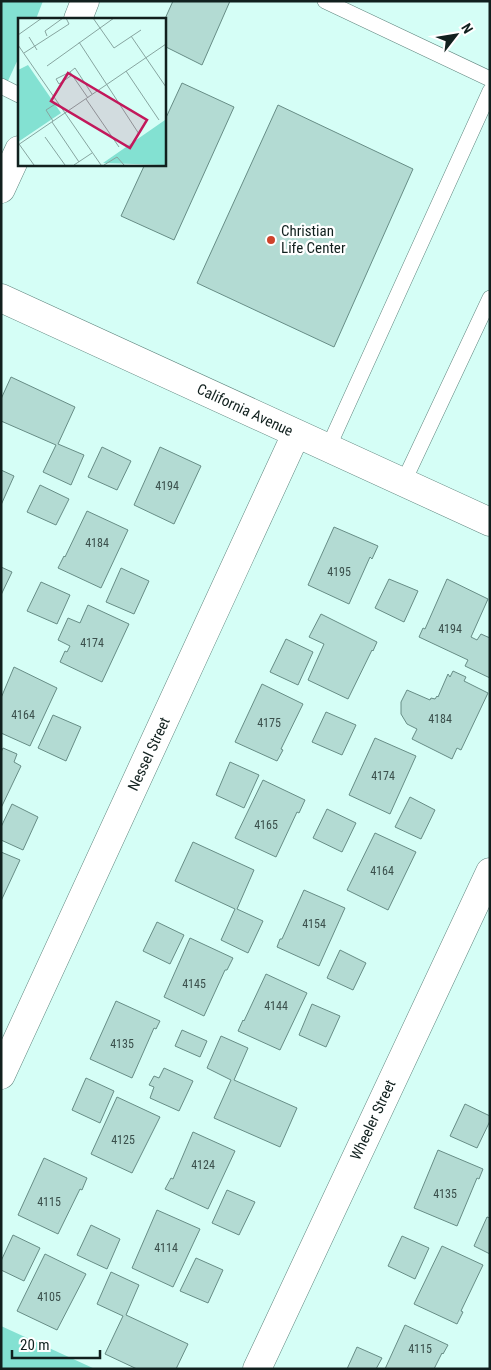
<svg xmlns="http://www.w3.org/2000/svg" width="491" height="1370" font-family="'Roboto Condensed',sans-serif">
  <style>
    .green { fill: #83e1d2 }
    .building { fill: #b3dbd3; stroke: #678d86 }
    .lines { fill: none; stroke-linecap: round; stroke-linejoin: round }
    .service-casing { stroke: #60867f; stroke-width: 16 }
    .minor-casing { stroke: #60867f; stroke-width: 29 }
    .secondary-casing { stroke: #60867f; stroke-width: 29 }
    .service { stroke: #fff; stroke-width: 15 }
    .minor { stroke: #fff; stroke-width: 28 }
    .secondary { stroke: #fff; stroke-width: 28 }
    .poi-dot { fill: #cf432b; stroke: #fff; stroke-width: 2 }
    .labels { text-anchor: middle; stroke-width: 4.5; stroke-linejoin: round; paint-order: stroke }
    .number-label { font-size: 12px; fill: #3a4f4b }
    .poi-label { font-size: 15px; fill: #11201e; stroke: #fff; text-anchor: start }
    .street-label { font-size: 15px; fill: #11201e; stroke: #fff }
    .inset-road { fill: none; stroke: #87a5a0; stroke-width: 1 }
    .view { fill: #c2185b; fill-opacity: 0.15; stroke: #c2185b; stroke-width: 2.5 }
    .inset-edge { fill: none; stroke: #11201e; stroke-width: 2.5 }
  </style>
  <rect width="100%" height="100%" fill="#d5fef6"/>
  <g class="green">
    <polygon points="1,1 43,1 36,19 19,19 19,57 1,96"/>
    <polygon points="1,1326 95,1369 1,1369"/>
  </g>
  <g class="building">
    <polygon points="173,1 230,1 202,65 164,46 164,21"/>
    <polygon points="182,83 234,107 174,240 121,216 145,164 164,164 164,122"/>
    <polygon points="278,105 413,169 334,347 197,283"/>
    <polygon points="11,377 75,407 58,444 84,455 71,485 43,472 56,445 1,421 1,399"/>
    <polygon points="102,447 131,461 117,490 88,477"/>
    <polygon points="160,447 201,466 174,524 134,505"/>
    <polygon points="1,470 14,476 1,505"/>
    <polygon points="40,485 69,499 56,525 27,512"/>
    <polygon points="87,511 128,530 101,588 58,568 64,556 65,557"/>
    <polygon points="334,527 378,546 372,559 370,557 349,604 308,585"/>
    <polygon points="1,567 12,572 1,595"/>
    <polygon points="121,568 149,581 134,614 106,602"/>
    <polygon points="389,579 418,591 404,622 375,608"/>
    <polygon points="447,579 488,599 471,637 477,640 481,634 490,638 490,678 465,666 468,660 419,637 423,628 425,629"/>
    <polygon points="41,582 70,595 57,624 27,611"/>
    <polygon points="88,605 129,624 102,682 60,662 65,651 67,652 70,646 58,640 68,618 80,623"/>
    <polygon points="321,614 377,642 373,651 372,650 348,699 308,680 324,644 309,637"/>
    <polygon points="286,639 313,652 298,685 270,672"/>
    <polygon points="14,667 57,688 30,746 1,733 1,698"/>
    <polygon points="453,671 466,677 464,681 488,693 461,750 457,748 452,759 412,739 417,729 407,724 401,714 401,702 407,690 430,700 431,698 435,699 437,696 438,697 448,674 450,677"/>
    <polygon points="262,684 303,704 281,749 283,750 277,761 235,742"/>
    <polygon points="326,712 356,725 342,755 312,742"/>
    <polygon points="53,715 81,727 66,761 38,748"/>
    <polygon points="375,738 416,756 390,814 349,795"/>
    <polygon points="3,748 17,754 14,762 21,766 1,808 1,752"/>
    <polygon points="230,762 259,775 244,808 216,795"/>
    <polygon points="263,780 305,800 299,813 297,812 276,857 235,838"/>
    <polygon points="410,797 435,810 421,839 395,827"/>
    <polygon points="12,804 38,817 23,850 1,840 1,827"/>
    <polygon points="327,809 356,823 342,852 313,838"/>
    <polygon points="375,833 416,852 388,910 347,890"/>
    <polygon points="193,842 254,870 237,909 263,921 248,953 221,940 235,909 175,881"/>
    <polygon points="1,852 20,860 1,901"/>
    <polygon points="304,890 345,908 319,966 277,947 280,939 282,939"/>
    <polygon points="157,922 184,935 170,964 143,951"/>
    <polygon points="190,938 233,958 227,970 225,970 204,1016 164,997"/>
    <polygon points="340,950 366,963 353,990 327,978"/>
    <polygon points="266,974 307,993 280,1050 238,1031 243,1020 244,1021"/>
    <polygon points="116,1001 160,1021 156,1029 154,1028 132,1078 90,1059"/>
    <polygon points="312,1004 340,1016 326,1047 299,1035"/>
    <polygon points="182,1030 207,1041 200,1057 175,1046"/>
    <polygon points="221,1036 248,1048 234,1080 297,1108 280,1147 214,1118 231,1080 207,1068"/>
    <polygon points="164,1068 193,1081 179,1111 150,1098 154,1087 149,1085 154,1076 159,1078"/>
    <polygon points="86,1078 114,1091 100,1123 72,1110"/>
    <polygon points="117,1097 160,1117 132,1173 91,1154"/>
    <polygon points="465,1104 490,1116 490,1121 477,1148 450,1136"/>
    <polygon points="193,1132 235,1151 208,1209 165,1189 171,1178 173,1179"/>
    <polygon points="438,1150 483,1169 479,1179 477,1178 457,1226 414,1208"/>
    <polygon points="44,1158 87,1178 82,1190 80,1189 58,1234 18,1215"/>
    <polygon points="227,1190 255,1202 239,1235 212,1223"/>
    <polygon points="157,1210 200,1229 173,1287 132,1268"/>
    <polygon points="487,1217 490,1218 490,1254 474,1246"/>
    <polygon points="91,1225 120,1239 107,1269 77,1255"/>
    <polygon points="13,1235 40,1248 24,1281 1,1270 1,1261"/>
    <polygon points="402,1236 429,1248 415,1279 388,1266"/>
    <polygon points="442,1246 483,1265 461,1311 463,1312 457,1324 414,1304"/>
    <polygon points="45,1254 86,1274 57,1330 17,1311"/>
    <polygon points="196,1258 223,1270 208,1303 180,1291"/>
    <polygon points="111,1272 139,1285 126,1315 188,1344 176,1369 137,1369 105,1354 123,1316 97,1304"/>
    <polygon points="405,1325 448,1345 443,1354 442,1353 434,1369 385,1369"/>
    <polygon points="357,1347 382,1358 376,1369 347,1369"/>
  </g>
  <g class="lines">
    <g class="service-casing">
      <g id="service">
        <polyline points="325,1 490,79"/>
        <polyline points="1,86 19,95"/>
        <polyline points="328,448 490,91"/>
        <polyline points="403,483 490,298"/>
      </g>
    </g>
    <g class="minor-casing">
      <g id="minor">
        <polyline points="1,1075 296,434"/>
        <polyline points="257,1369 490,872"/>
      </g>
    </g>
    <g class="secondary-casing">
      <g id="secondary">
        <polyline points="78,19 85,1"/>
        <polyline points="1,189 19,150"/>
        <polyline points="1,298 490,522"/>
      </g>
    </g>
    <use href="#service" class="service"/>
    <use href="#minor" class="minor"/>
    <use href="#secondary" class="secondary"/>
  </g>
  <circle class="poi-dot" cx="271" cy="240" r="5"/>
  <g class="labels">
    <g class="number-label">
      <text x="167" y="490">4194</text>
      <text x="97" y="547">4184</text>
      <text x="339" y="576">4195</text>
      <text x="450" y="633">4194</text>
      <text x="92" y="647">4174</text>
      <text x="23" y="719">4164</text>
      <text x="440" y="723">4184</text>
      <text x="269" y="727">4175</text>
      <text x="383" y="780">4174</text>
      <text x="266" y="829">4165</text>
      <text x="382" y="875">4164</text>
      <text x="314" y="928">4154</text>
      <text x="194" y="988">4145</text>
      <text x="276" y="1010">4144</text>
      <text x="122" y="1048">4135</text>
      <text x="123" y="1144">4125</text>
      <text x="203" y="1169">4124</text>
      <text x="445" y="1198">4135</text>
      <text x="49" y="1206">4115</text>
      <text x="166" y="1252">4114</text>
      <text x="49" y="1301">4105</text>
      <text x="420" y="1353">4115</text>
    </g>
    <g class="poi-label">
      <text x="281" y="236">Christian<tspan x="281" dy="17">Life Center</tspan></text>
    </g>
    <g class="street-label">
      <text transform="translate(245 410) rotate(25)" y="5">California Avenue</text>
      <text transform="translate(149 754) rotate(-65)" y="5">Nessel Street</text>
      <text transform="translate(373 1120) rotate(-65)" y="5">Wheeler Street</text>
    </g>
  </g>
  <g transform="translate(18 18)">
    <rect width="148" height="148" fill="#d5fef6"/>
    <path d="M 10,47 L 43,95 L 0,124 L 0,52 ZM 147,102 L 147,147 L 85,145 Z" fill="#83e1d2"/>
    <path class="inset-road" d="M 75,0 L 96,30 L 123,12M 0,17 L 24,0M 29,18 L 27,13 L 45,0M 113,18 L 148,69M 11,19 L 19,32M 61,24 L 121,116M 0,27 L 83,147M 6,35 L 51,6 L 48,0M 29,48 L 96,0M 108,53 L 141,102M 52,54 L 38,61 L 41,66 L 54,57M 70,80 L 52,54 L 57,50 L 74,76M 68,81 L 101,129M 35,103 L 28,92 L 39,85M 34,104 L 61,144M 27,119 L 47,147M 1,126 L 16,147M 0,127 L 148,26M 56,147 L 74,135M 86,147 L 99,139 L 106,147"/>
    <path class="view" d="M 50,55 L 129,102 L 112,130 L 33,83 Z"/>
    <rect width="148" height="148" class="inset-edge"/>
  </g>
  <rect width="491" height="1370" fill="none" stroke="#11201e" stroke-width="5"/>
  <g transform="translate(456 35) rotate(59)" stroke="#ffffff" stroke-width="4" paint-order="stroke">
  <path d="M0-4L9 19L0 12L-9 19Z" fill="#11201e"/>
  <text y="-8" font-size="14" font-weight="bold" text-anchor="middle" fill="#11201e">N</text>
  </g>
  <path d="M12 1350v8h88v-8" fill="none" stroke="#11201e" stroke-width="2.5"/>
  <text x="20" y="1350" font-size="15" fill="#11201e" stroke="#ffffff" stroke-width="4" paint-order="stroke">20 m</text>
</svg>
